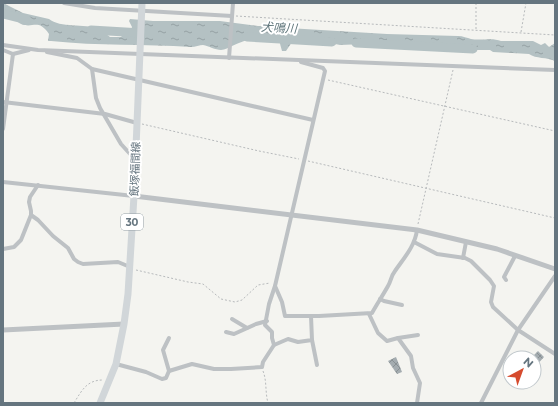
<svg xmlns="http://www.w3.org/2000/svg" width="558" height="406" font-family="Montserrat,'Noto Sans JP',sans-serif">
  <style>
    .water { fill: url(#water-ripples) }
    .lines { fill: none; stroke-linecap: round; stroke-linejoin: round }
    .river { stroke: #b4c1c3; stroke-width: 9 }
    .building { fill: url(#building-cross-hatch) }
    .path { stroke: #b7babc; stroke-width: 1; stroke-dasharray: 2 2; stroke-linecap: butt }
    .minor { stroke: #bdc1c4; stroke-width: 4 }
    .tertiary { stroke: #bdc1c4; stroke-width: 5 }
    .primary { stroke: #d1d6d9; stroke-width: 7 }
    .labels { text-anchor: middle; stroke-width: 4; stroke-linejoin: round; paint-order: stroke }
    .shield { fill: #fff; stroke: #939ea5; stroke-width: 1 }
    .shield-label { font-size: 10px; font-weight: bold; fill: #65757f }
    .street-label { font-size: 11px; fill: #65757f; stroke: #fff }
    .water-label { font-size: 12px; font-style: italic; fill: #61777c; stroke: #fff }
  </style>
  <defs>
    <pattern id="water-ripples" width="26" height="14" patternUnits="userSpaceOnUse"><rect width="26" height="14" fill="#b4c1c3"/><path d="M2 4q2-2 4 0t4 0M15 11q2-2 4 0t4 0" fill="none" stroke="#96a1a4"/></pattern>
    <pattern id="building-cross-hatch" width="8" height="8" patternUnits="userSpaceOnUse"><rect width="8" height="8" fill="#a4acb0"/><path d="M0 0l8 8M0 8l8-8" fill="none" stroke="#899194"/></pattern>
  </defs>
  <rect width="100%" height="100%" fill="#f4f4f0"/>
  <path class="water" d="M 3,3 L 23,13 L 49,19 C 60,28 85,24 98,28 C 102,29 107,35 110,37 L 121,37 L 123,35 L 130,35 L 132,27 L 129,21 L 130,19 L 153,21 L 220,21 L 258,26 L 278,26 L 288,28 L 387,34 L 458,36 C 463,36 467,38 471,39 C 481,41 492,37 501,41 L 533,41 L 541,45 L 545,43 L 549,47 L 555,43 L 555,61 C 547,57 536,59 529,54 L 493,52 L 490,50 L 467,50 L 457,46 L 448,46 L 445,45 L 426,46 L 389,43 L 340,45 L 316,40 L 292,42 L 286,51 L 282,51 L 279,40 C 264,32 246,40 232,46 C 229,47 225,50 221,50 C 215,50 209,46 203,45 C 200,45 195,47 191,47 C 145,44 98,46 51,41 L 48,41 L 49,34 C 38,18 33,29 21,24 C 17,22 17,20 14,17 C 11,14 7,12 3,11 Z"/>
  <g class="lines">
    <g class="river">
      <polyline points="3,14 27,20"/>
      <polyline points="91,30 142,33"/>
      <polyline points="247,37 332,42"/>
      <polyline points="356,43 473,49"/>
    </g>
  </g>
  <g class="building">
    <polygon points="538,351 544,357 535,367 534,358 531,358"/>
    <polygon points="396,357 402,372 397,374 388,361"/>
  </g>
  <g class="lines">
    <g class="path">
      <polyline points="476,3 476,30"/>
      <polyline points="236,16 555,35"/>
      <polyline points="521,32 526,3"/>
      <polyline points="328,80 555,131"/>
      <polyline points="142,124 259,151 299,159"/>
      <polyline points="308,161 555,218"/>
      <polyline points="418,224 453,70"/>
      <polyline points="136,270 188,282 203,284 221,299 235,302 242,300 258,285 270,283"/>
      <path d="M 263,371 C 267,381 265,392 268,403"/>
      <path d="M 74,403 C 82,390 87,380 103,380"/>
    </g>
    <g class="minor">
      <polyline points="64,3 95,8 232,16"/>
      <polyline points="3,45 38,50 555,70"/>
      <polyline points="3,50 13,54 29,50"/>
      <polyline points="47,52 77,58 92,69 313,120"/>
      <polyline points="229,58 233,3"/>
      <polyline points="92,69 96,98 100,108 121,144 131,155 135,156"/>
      <polyline points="3,102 105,114 137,123"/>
      <polyline points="3,129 13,54"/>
      <polyline points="3,182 134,196"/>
      <polyline points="31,215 38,220 53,236 68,248 74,259 78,262 83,264 118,262 130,267"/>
      <polyline points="414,242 437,254 465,258 471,261 490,280 494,286 491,302 493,307 518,330 555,354"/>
      <polyline points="3,249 14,247 21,240 31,215 31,211 29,202 30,197 38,185"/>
      <polyline points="463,258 466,242"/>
      <polyline points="506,280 504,277 515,256"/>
      <path d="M 275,286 L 282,302 L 285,316 L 319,316 L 372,313 C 377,304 383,295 388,286 C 391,281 391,276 395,271 C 404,258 415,246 417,230"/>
      <polyline points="380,299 384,301 402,305"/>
      <polyline points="369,314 378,333 387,341 398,338 411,356 413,368 420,383 417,403"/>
      <polyline points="232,319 247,328"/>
      <polyline points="226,332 234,334 256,324 267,321"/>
      <polyline points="398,338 418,335"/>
      <polyline points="312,340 317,365"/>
      <polyline points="274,345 288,339 298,342 312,340 311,316"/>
      <polyline points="116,364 146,372 162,379 166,378 169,371 192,364 214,369 231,369 262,367 263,362 274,345 272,338 272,332 265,325 269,304 275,286 325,71 323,68 301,62"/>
      <polyline points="169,371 163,350 169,338"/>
      <polyline points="481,403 518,330 555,276"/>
    </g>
    <g class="tertiary">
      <polyline points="134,196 417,230 497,249 555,269"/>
      <polyline points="3,330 124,324"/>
    </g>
    <polyline class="primary" points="100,403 116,364 124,324 128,294 134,196 142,3"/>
  </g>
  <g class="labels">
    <rect class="shield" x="121" y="214" width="22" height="16" rx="3"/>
    <g class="shield-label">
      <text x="132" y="226">30</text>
    </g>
    <g class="street-label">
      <text transform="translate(135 169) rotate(-88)" y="4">飯塚福間線</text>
    </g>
    <g class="water-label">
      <text transform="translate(279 28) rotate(3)" y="4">犬鳴川</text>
    </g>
  </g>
  <rect width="558" height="406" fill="none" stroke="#65757f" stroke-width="8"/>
  <g transform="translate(522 370) rotate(41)"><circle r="19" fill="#ffffff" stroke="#c1c8cc"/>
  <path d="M0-3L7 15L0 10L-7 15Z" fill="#d64b2e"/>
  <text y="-6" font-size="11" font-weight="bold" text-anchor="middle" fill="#65757f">N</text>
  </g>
</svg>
